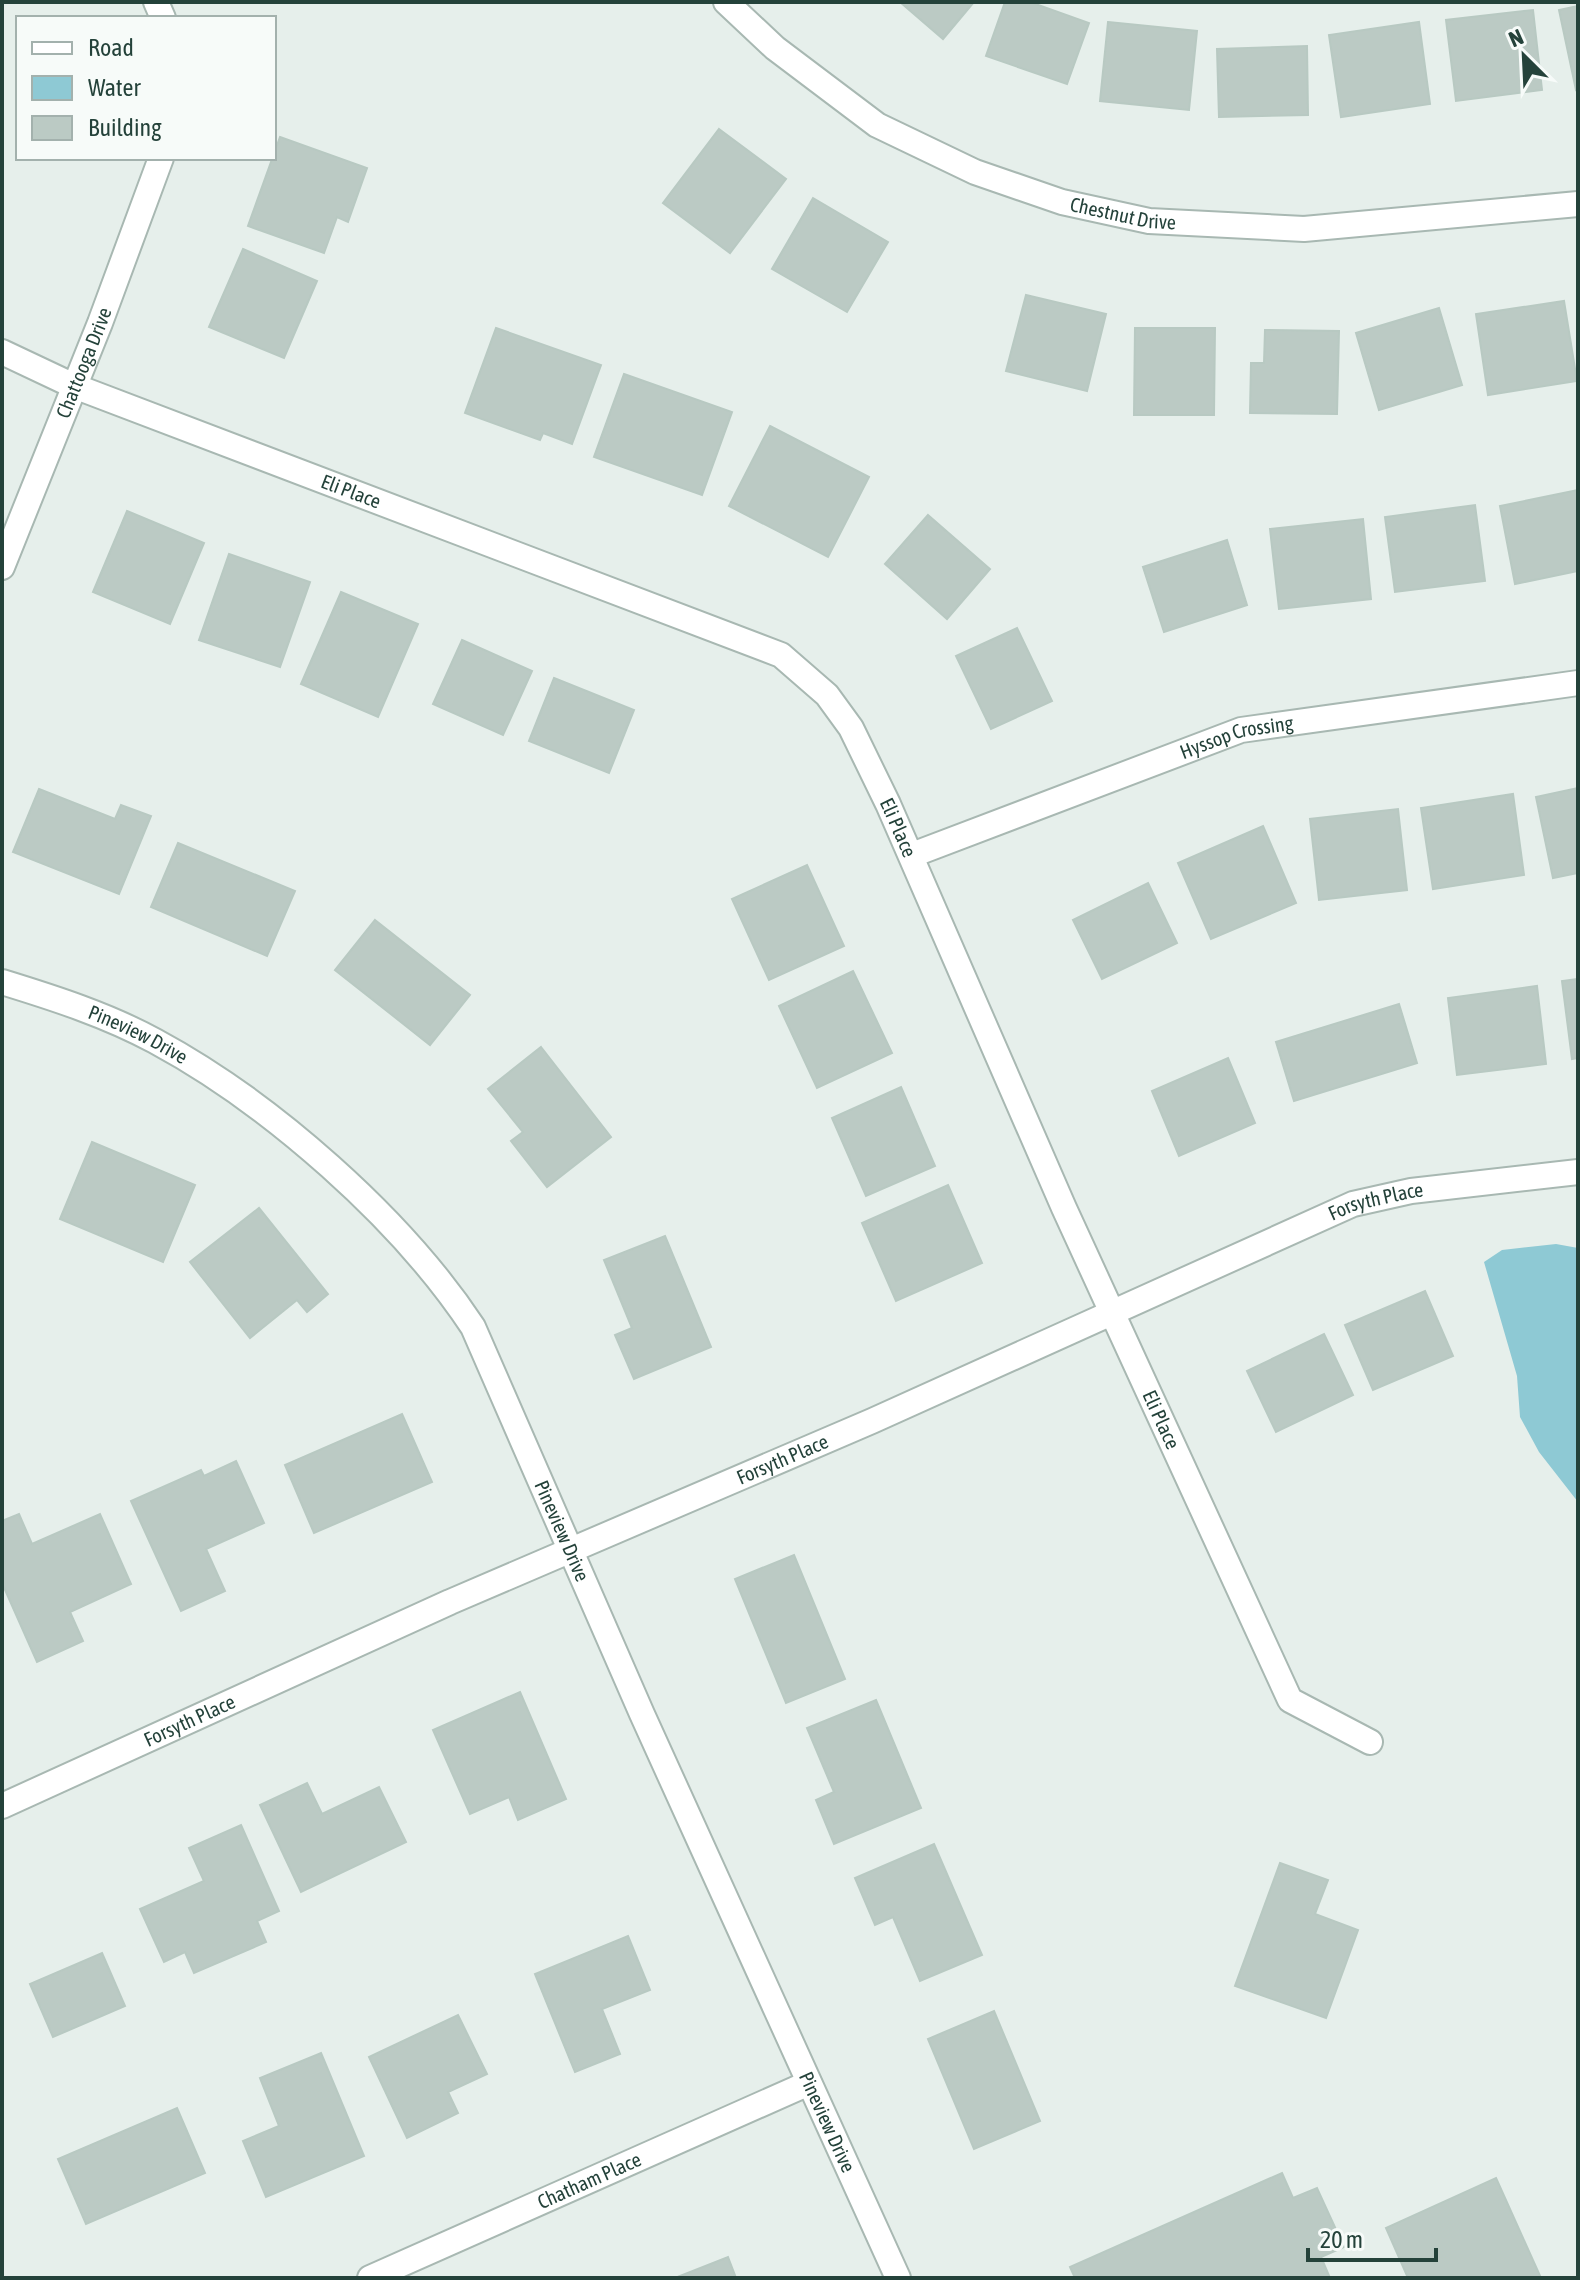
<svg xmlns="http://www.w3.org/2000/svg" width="1580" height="2280" font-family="'Asap Condensed',sans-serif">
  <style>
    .water { fill: #8ec9d4 }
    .building { fill: #bbcac4; stroke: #b8c9c2; stroke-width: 2 }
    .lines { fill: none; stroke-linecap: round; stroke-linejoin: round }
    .minor-casing { stroke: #a8b8b2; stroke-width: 28 }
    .minor { stroke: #fff; stroke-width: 24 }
    .labels { text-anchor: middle; stroke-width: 6; stroke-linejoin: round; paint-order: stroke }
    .street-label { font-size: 20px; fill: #24423a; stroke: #f7fbf9 }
  </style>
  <rect width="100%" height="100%" fill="#e6efeb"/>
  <polygon class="water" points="1556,1244 1578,1248 1578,1502 1539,1452 1520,1417 1517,1376 1484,1262 1502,1250"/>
  <g class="building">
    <polygon points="900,2 974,2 943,39"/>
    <polygon points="1005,2 1030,2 1089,23 1067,84 986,56"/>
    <polygon points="1578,6 1578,89 1576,90 1559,10"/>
    <polygon points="1533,10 1542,90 1456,101 1446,20"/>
    <polygon points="1108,22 1197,31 1189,110 1100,101"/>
    <polygon points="1419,22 1430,104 1341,117 1329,35"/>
    <polygon points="1307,46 1308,115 1219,117 1217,49"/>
    <polygon points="719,129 786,179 730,253 663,203"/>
    <polygon points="280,137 367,168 348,222 337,217 324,253 248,226"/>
    <polygon points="813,198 888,242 847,312 772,269"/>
    <polygon points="243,249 317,281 284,358 209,327"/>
    <polygon points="1026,295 1106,314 1087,391 1006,371"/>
    <polygon points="1564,301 1577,381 1488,395 1476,314"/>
    <polygon points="1439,308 1462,385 1379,410 1356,333"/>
    <polygon points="496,328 601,365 572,444 543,433 540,440 465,413"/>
    <polygon points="1135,328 1215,328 1214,415 1134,415"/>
    <polygon points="1265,330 1339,331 1337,414 1250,413 1251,363 1264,363"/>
    <polygon points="624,374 732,412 702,495 594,457"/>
    <polygon points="770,426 869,477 828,557 729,506"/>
    <polygon points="1578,490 1578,571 1515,584 1500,506"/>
    <polygon points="1475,505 1485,581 1395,592 1385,517"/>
    <polygon points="127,511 204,543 170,624 93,592"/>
    <polygon points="928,515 990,569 947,619 885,564"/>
    <polygon points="1363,519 1371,599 1279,609 1270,529"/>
    <polygon points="1227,540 1247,605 1164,632 1143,567"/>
    <polygon points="229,554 310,582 280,667 199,640"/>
    <polygon points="341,592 418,624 378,717 301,684"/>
    <polygon points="1017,628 1052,701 991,729 956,656"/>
    <polygon points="462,640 532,671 503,735 433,704"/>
    <polygon points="554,678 634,710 609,773 529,741"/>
    <polygon points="1578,788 1578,873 1553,878 1536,797"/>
    <polygon points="39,789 115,819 121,805 151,816 119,894 13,852"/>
    <polygon points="1513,794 1524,875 1433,889 1421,808"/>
    <polygon points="1398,809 1407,890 1319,900 1310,819"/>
    <polygon points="1263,826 1296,903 1211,939 1178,863"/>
    <polygon points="178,843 295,891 267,956 151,907"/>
    <polygon points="807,865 844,946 769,980 732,899"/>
    <polygon points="1148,883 1177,943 1102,979 1073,920"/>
    <polygon points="375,920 470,995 430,1045 335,970"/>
    <polygon points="853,971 892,1053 817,1088 779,1006"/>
    <polygon points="1578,979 1578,1058 1572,1059 1562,981"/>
    <polygon points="1537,986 1546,1064 1457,1075 1448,998"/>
    <polygon points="1399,1004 1417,1063 1294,1101 1276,1042"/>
    <polygon points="541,1047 611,1137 547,1187 511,1141 523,1132 488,1089"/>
    <polygon points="1228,1058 1255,1123 1179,1156 1152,1091"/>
    <polygon points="901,1087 935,1166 866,1196 832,1118"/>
    <polygon points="92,1142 195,1185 163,1262 60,1219"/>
    <polygon points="948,1185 982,1263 896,1301 862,1223"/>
    <polygon points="259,1208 328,1294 307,1312 297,1300 250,1338 190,1262"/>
    <polygon points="665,1236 711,1347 634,1379 615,1335 632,1328 604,1260"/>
    <polygon points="1425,1291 1453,1356 1373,1390 1345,1325"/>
    <polygon points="1324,1334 1353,1395 1276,1432 1247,1371"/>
    <polygon points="402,1414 432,1482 314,1533 285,1465"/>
    <polygon points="236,1461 264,1523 206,1549 225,1591 181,1611 131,1501 201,1470 204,1476"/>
    <polygon points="19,1514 32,1544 100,1514 131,1584 70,1612 83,1641 37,1662 2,1583 2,1521"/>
    <polygon points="794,1555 845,1679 786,1703 735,1579"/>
    <polygon points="520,1692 566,1799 518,1820 509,1797 470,1814 433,1730"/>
    <polygon points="876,1700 921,1808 834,1844 816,1800 834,1792 807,1728"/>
    <polygon points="307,1783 322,1814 379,1787 406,1842 301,1892 260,1805"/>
    <polygon points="241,1825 279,1911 257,1921 266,1942 194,1973 185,1952 164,1962 140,1909 204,1881 189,1848"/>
    <polygon points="934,1844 982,1955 920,1981 893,1917 875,1925 855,1878"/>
    <polygon points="1280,1863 1328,1880 1315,1914 1358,1930 1326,2018 1235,1986"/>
    <polygon points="628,1936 650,1990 602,2009 620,2054 575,2072 535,1974"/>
    <polygon points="102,1953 125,2006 53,2037 30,1984"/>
    <polygon points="994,2011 1040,2121 974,2149 928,2039"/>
    <polygon points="458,2015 487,2074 448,2092 458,2113 407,2138 369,2057"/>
    <polygon points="321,2053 364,2156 266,2197 243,2141 279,2126 260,2078"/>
    <polygon points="177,2108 205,2173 86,2224 58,2159"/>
    <polygon points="1282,2173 1293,2198 1317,2188 1344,2247 1321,2257 1330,2278 1075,2278 1070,2267"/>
    <polygon points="1496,2178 1541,2278 1408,2278 1386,2228"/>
    <polygon points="728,2257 736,2278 675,2278"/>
  </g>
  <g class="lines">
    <g class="minor-casing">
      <g id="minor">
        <polyline points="156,2 163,18"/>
        <path id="s1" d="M 726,2 L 775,48 L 877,125 L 975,172 L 1062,202 L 1149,221 L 1304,229 L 1578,204"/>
        <path id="s2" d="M 2,352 L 74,386 L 781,655 L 827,695 L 851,728 L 888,804 L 1064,1208 L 1290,1700 L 1370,1742"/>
        <path id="s3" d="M 2,567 L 100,323 L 161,158"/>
        <path id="s4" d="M 912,855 L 1241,730 L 1578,683"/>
        <path id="s5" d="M 2,982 C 54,998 107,1015 155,1041 C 270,1103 401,1218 473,1327 L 642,1714 L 898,2278"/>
        <path id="s6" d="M 2,1806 L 450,1602 L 872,1421 L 1353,1204 L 1411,1191 L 1578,1172"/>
        <path id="s7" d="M 370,2278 L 809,2083"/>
      </g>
    </g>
    <use href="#minor" class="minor"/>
  </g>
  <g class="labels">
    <g class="street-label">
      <text dy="7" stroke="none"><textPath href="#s1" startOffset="458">Chestnut Drive</textPath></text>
      <text dy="7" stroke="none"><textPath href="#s3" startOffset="220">Chattooga Drive</textPath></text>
      <text dy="7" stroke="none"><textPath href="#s2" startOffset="376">Eli Place</textPath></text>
      <text dy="7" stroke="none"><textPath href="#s4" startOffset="346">Hyssop Crossing</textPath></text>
      <text dy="7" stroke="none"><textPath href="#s2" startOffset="1048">Eli Place</textPath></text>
      <text dy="7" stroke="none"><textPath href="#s5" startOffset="146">Pineview Drive</textPath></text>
      <text dy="7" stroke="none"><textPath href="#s6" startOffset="1502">Forsyth Place</textPath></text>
      <text dy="7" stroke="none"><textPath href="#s2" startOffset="1696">Eli Place</textPath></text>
      <text dy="7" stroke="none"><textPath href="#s6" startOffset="854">Forsyth Place</textPath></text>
      <text dy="7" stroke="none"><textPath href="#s5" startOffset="818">Pineview Drive</textPath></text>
      <text dy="7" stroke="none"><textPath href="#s6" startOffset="206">Forsyth Place</textPath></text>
      <text dy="7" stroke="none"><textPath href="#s5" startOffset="1466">Pineview Drive</textPath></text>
      <text dy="7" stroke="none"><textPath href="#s7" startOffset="240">Chatham Place</textPath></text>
    </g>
  </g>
  <rect width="1580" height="2280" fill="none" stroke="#24423a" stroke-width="8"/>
  <rect x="16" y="16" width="260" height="144" fill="#f7fbf9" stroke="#a3b1ad" stroke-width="2"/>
  <rect x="32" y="42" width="40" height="12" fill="#ffffff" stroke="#a3b1ad" stroke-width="2"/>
  <text x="88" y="56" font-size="24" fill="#24423a">Road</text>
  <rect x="32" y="76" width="40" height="24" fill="#8ec9d4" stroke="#a3b1ad" stroke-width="2"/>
  <text x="88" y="96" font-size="24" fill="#24423a">Water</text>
  <rect x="32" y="116" width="40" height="24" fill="#bbcac4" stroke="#a3b1ad" stroke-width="2"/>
  <text x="88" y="136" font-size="24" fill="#24423a">Building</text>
  <g transform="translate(1524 56) rotate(336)" stroke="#f7fbf9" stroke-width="6" paint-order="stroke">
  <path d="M0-6L14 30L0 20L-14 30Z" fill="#24423a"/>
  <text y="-12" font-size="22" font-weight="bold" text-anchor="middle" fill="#24423a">N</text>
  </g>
  <path d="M1308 2248v12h128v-12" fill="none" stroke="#24423a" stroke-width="4"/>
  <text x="1320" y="2248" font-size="24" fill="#24423a" stroke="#f7fbf9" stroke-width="6" paint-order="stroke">20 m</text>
</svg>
